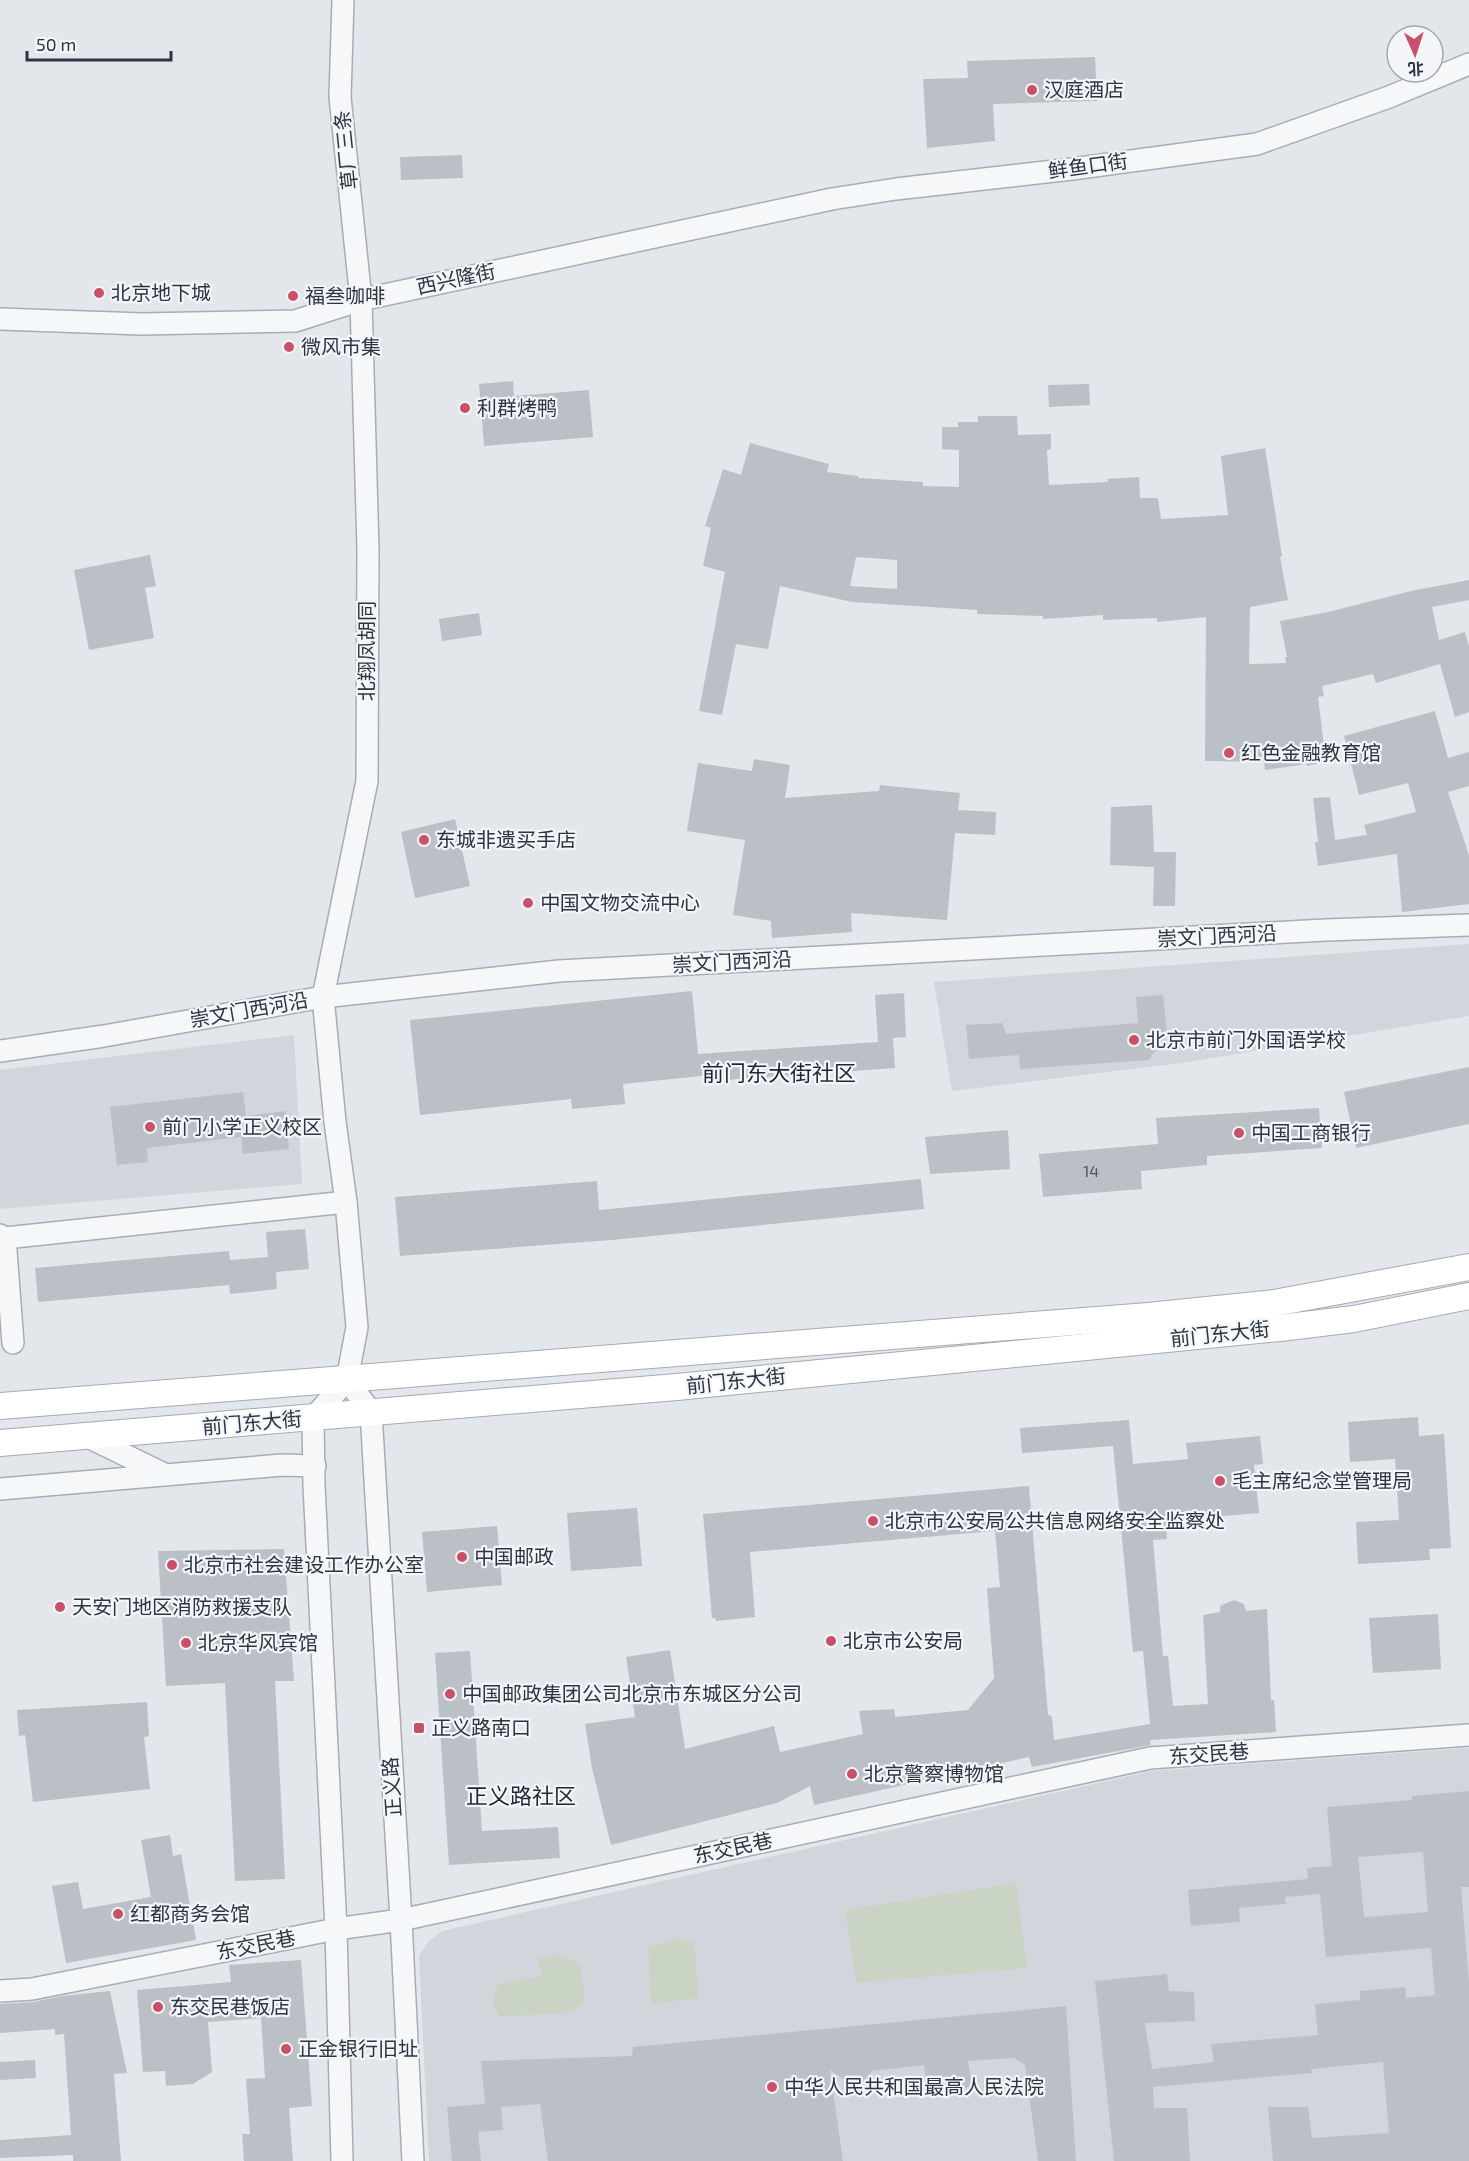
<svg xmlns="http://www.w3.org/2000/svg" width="1469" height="2161" font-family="'Exo 2','Noto Sans SC',sans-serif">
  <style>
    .built { fill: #d1d6dc }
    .green { fill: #c9d4c5 }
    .building { fill: #bbc0c7; fill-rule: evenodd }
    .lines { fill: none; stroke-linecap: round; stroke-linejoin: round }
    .minor-casing { stroke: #a8adb4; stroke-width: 24 }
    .major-casing { stroke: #a3abb6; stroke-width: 28 }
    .minor { stroke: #f6f7f9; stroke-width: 21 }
    .major { stroke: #fff; stroke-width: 26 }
    .poi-dot { fill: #c85068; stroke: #f3f5f8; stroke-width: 2 }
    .labels { text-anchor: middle; stroke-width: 4.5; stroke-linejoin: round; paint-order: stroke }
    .number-label { font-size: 16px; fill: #505863 }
    .poi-label { font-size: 20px; fill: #2c3542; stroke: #f3f5f8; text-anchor: start }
    .street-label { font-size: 20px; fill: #2c3542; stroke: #f3f5f8 }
    .quarter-label { font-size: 22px; fill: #1e2633; stroke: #f3f5f8 }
  </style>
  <rect width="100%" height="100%" fill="#e3e6ea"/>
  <g class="built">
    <polygon points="1469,944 1469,1016 1181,1063 952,1091 934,982"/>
    <polygon points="294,1035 302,1184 0,1209 0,1070"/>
    <polygon points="1469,1748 1469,2161 429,2161 419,1956 428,1942 442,1931 1151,1771"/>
  </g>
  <g class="green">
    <polygon points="1016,1883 1027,1968 856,1983 845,1910"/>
    <polygon points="675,1938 694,1942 699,1998 651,2004 648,1948"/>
    <polygon points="562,1955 579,1963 584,1986 583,2004 573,2012 500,2017 492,2002 498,1985 527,1978 542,1977 538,1958"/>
  </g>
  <g class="building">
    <polygon points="1095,57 1097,101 993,104 995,141 927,148 923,79 968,78 967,61"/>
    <polygon points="462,155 463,178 401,180 400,157"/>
    <polygon points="513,381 514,396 589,390 593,437 484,446 479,384"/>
    <polygon points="1089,384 1090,405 1049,407 1048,385"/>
    <path d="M 978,416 L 1017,416 L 1018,435 L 1051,434 L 1051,449 L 1047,450 L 1049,485 L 1108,482 L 1107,479 L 1139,477 L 1140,498 L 1158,498 L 1161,519 L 1228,515 L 1221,456 L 1265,448 L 1282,556 L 1280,557 L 1288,600 L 1250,607 L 1249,664 L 1286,663 L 1285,658 L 1287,657 L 1280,621 L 1328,612 L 1411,591 L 1469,580 L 1469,600 L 1432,607 L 1439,640 L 1465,632 L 1469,646 L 1469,712 L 1455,717 L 1440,664 L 1376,683 L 1373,674 L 1322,686 L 1324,696 L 1318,697 L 1326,762 L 1307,766 L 1307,764 L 1265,770 L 1264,762 L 1205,761 L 1206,617 L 1157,622 L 1157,618 L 1103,620 L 1103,615 L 1043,619 L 1043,616 L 977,614 L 977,610 L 852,602 L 780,586 L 768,649 L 736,644 L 722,715 L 699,711 L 725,572 L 703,566 L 711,528 L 705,526 L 723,469 L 741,475 L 750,443 L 829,464 L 827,472 L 858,476 L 858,478 L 923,482 L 923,486 L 959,487 L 959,450 L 942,449 L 942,427 L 958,427 L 958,422 L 978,422 ZM 856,557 L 897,560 L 897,589 L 850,586 Z"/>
    <polygon points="150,555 156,586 145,588 154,638 89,650 74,570"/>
    <polygon points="479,613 482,635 442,641 439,619"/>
    <polygon points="1435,711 1448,758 1469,752 1469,786 1448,792 1469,855 1469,904 1402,912 1397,854 1318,866 1315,842 1318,842 1313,798 1330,797 1335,840 1367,835 1364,825 1416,812 1408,783 1359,795 1344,736"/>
    <polygon points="754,759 790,765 785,798 879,791 880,785 960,793 958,810 996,812 995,835 955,833 947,920 851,913 852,932 772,938 771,921 733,915 745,840 687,831 698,763 752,771"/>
    <polygon points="1152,805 1154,852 1176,852 1175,906 1153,906 1154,867 1110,865 1111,807"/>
    <polygon points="455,819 470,886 415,898 401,832"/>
    <polygon points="692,991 698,1054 878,1042 875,995 904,993 906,1037 893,1038 895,1068 711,1081 711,1075 623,1084 625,1104 572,1109 571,1099 420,1115 410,1020"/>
    <polygon points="1163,995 1167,1034 1149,1060 1020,1069 1019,1055 969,1059 966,1025 1002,1023 1006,1034 1138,1023 1136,997"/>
    <polygon points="1469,1067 1469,1124 1356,1148 1344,1092"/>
    <polygon points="243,1092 246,1116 285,1111 289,1149 243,1154 241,1137 147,1148 148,1162 117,1165 110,1107"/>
    <polygon points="1319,1108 1322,1148 1207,1156 1207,1165 1141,1171 1142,1189 1043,1197 1039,1154 1158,1144 1156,1118"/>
    <polygon points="1008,1130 1010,1169 930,1174 925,1137"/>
    <polygon points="921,1179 924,1209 612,1240 400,1256 395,1197 597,1181 599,1210"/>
    <polygon points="305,1229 309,1269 276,1272 277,1289 230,1294 229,1285 38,1302 35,1268 229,1251 230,1260 268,1257 266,1232"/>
    <polygon points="1418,1417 1419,1436 1444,1434 1451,1548 1429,1549 1430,1560 1358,1564 1356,1522 1399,1520 1395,1459 1350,1462 1348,1422"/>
    <polygon points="1129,1420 1133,1464 1188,1459 1186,1443 1260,1436 1263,1464 1254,1465 1259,1513 1166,1521 1167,1539 1153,1540 1163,1656 1168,1656 1173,1706 1208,1704 1203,1615 1220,1612 1220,1606 1234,1600 1244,1604 1246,1611 1267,1609 1271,1700 1274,1700 1276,1732 1150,1740 1151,1745 1032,1767 1029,1757 814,1805 810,1786 777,1803 611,1845 592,1768 585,1724 635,1717 626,1657 670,1650 685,1749 774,1726 780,1752 863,1734 859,1711 894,1709 895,1717 968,1710 994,1678 987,1588 1000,1587 995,1531 750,1552 755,1617 716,1621 715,1618 712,1618 703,1514 1029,1486 1048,1714 1052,1717 1054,1740 1150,1724 1143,1651 1133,1652 1113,1446 1022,1453 1020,1428"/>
    <polygon points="637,1508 642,1566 571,1571 567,1513"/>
    <polygon points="497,1526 502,1585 427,1592 422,1532"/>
    <polygon points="284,1549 294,1681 275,1681 285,1879 235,1881 225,1683 166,1686 158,1551"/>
    <polygon points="1438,1614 1441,1669 1373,1673 1369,1618"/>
    <polygon points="470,1651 482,1831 558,1827 560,1858 449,1865 435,1653"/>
    <polygon points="147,1702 149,1736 144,1737 150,1789 33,1802 25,1735 19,1736 17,1710"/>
    <path d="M 1469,1791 L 1469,1887 L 1461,1887 L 1469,1983 L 1469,2161 L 1273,2161 L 1268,2107 L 1308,2107 L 1312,2138 L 1389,2133 L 1383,2062 L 1311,2069 L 1312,2073 L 1153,2087 L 1154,2108 L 1187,2108 L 1190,2161 L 1114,2161 L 1095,1981 L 1167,1974 L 1169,1991 L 1194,1992 L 1195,2021 L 1145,2023 L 1152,2069 L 1214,2062 L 1211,2044 L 1318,2035 L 1315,2004 L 1360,2000 L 1360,1991 L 1405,1987 L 1406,1998 L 1435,1995 L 1431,1948 L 1326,1957 L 1320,1894 L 1285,1897 L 1286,1904 L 1239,1908 L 1240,1922 L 1191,1926 L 1188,1890 L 1308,1879 L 1307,1868 L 1332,1866 L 1327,1807 L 1412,1800 L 1412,1796 ZM 1423,1852 L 1428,1912 L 1364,1917 L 1358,1857 Z"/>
    <polygon points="170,1835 173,1856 181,1854 196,1940 66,1963 52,1886 78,1882 83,1909 151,1897 141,1840"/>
    <polygon points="301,1960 312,2106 289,2108 293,2161 244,2161 242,2134 250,2134 246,2079 265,2078 261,2018 208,2022 212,2072 193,2084 166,2086 165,2071 143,2072 137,1990 231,1982 229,1965"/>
    <polygon points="110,1991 127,2073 114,2074 121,2161 73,2161 73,2155 0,2158 0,2140 71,2135 64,2034 55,2035 55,2029 0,2033 0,2004 33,2002 62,1996"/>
    <polygon points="1066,2006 1076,2161 1038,2161 1025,2065 1014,2058 968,2061 972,2087 928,2091 924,2065 872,2071 858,2089 830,2070 843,2161 548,2161 540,2104 501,2107 503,2130 478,2132 481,2161 452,2161 447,2107 485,2104 481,2061 632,2056 633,2047"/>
    <polygon points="35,2060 36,2078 0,2080 0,2062"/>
  </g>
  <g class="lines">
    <g class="minor-casing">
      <g id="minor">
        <polyline points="0,319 142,324 295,321 361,300 832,199 896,189 1072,169 1257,144 1389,97 1469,64"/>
        <polyline points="0,1051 104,1036 323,997 559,971 1326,930 1469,925"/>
        <polyline points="0,1235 5,1238 13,1343"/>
        <polyline points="5,1238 346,1202"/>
        <polyline points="347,1380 371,1412 401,1920 413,2161"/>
        <polyline points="86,1436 164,1474"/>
        <polyline points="0,1489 282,1465 315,1466"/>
        <polyline points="0,1991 32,1989 336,1929 401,1920 1150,1758 1469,1735"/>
        <polyline points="342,2161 336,1929 314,1485 313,1418 347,1380 357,1327 346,1202 335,1122 323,997 367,781 368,550 361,300 340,97 343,0"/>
      </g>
    </g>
    <g class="major-casing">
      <g id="major">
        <polyline points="0,1406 1148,1316 1274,1303 1469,1267"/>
        <polyline points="0,1443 677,1387 1280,1328 1354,1319 1469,1296"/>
      </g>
    </g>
    <use href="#minor" class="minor"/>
    <use href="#major" class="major"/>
  </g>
  <g class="poi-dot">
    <circle cx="1032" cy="90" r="6"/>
    <circle cx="99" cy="293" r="6"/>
    <circle cx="293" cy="296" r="6"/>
    <circle cx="289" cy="347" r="6"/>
    <circle cx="465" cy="408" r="6"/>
    <circle cx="1229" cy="753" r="6"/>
    <circle cx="424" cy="840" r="6"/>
    <circle cx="528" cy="903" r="6"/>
    <circle cx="1134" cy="1040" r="6"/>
    <circle cx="150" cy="1127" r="6"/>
    <circle cx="1239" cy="1133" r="6"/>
    <circle cx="1220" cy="1481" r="6"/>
    <circle cx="873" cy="1521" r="6"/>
    <circle cx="462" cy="1557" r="6"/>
    <circle cx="172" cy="1565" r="6"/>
    <circle cx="60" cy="1607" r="6"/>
    <circle cx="831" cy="1641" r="6"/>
    <circle cx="186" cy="1643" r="6"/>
    <circle cx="450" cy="1694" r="6"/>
    <rect x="413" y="1722" width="12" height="12" rx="3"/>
    <circle cx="852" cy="1774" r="6"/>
    <circle cx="118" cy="1914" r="6"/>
    <circle cx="158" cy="2007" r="6"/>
    <circle cx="286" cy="2049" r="6"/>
    <circle cx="772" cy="2087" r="6"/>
  </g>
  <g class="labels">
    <g class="number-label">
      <text x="1091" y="1177">14</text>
    </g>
    <g class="poi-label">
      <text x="1044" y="97">汉庭酒店</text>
      <text x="111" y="300">北京地下城</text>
      <text x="305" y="303">福叁咖啡</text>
      <text x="301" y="354">微风市集</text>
      <text x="477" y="415">利群烤鸭</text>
      <text x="1241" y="760">红色金融教育馆</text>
      <text x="436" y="847">东城非遗买手店</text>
      <text x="540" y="910">中国文物交流中心</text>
      <text x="1146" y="1047">北京市前门外国语学校</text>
      <text x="162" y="1134">前门小学正义校区</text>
      <text x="1251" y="1140">中国工商银行</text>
      <text x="1232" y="1488">毛主席纪念堂管理局</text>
      <text x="885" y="1528">北京市公安局公共信息网络安全监察处</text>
      <text x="474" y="1564">中国邮政</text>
      <text x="184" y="1572">北京市社会建设工作办公室</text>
      <text x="72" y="1614">天安门地区消防救援支队</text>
      <text x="843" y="1648">北京市公安局</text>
      <text x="198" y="1650">北京华风宾馆</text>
      <text x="462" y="1701">中国邮政集团公司北京市东城区分公司</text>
      <text x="431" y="1735">正义路南口</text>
      <text x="864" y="1781">北京警察博物馆</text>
      <text x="130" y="1921">红都商务会馆</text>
      <text x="170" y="2014">东交民巷饭店</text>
      <text x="298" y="2056">正金银行旧址</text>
      <text x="784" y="2094">中华人民共和国最高人民法院</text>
    </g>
    <g class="street-label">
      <text transform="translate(346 150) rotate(-96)" y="7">草厂三条</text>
      <text transform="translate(1088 166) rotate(-8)" y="7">鲜鱼口街</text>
      <text transform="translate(456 279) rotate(-12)" y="7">西兴隆街</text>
      <text transform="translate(367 651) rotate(-90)" y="7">北翔凤胡同</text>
      <text transform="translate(1217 936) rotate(-3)" y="7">崇文门西河沿</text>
      <text transform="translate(732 962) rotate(-3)" y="7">崇文门西河沿</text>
      <text transform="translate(249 1010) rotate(-10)" y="7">崇文门西河沿</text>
      <text transform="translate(1220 1334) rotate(-6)" y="7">前门东大街</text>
      <text transform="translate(736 1381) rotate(-6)" y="7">前门东大街</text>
      <text transform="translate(252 1423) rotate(-5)" y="7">前门东大街</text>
      <text transform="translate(1209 1754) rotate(-4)" y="7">东交民巷</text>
      <text transform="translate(392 1787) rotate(-94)" y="7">正义路</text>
      <text transform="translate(733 1848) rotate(-12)" y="7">东交民巷</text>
      <text transform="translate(256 1945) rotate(-11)" y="7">东交民巷</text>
    </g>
    <g class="quarter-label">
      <text x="779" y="1081">前门东大街社区</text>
      <text x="521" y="1804">正义路社区</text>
    </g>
  </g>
  <g transform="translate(1415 54) rotate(177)"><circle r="28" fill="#f3f5f8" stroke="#a3a8af" stroke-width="1.5"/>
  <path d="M0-4.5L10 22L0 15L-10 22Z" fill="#c85068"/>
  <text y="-9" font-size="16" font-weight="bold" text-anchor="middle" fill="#2c3542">北</text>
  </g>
  <path d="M27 51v9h144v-9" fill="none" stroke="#2c3542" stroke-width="3"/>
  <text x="36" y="51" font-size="18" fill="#2c3542" stroke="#f3f5f8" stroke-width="4.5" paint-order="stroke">50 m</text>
</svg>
